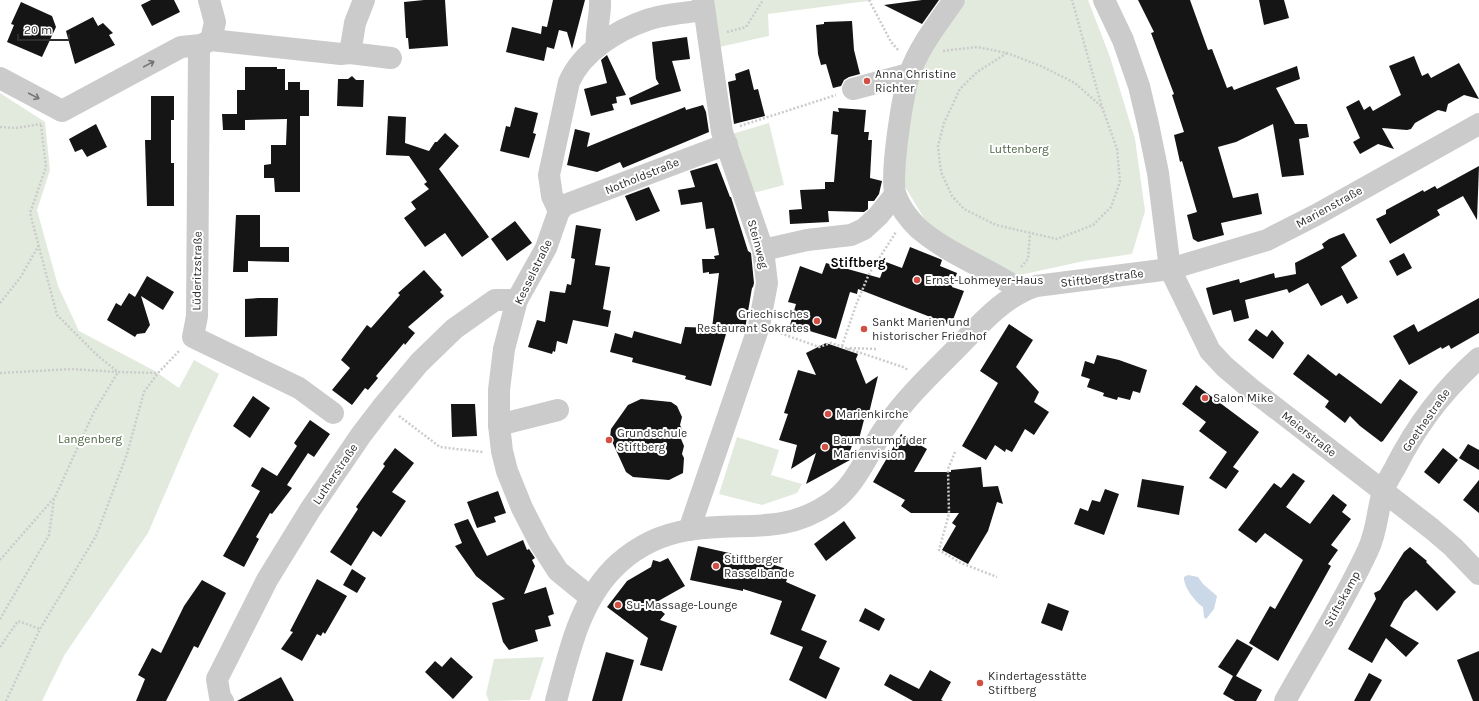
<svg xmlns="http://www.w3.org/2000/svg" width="1479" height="701" font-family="Karla,sans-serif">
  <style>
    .green { fill: #e2eadd }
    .water { fill: #cbd8e8 }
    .building { fill: #151515 }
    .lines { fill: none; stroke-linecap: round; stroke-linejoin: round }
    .path { stroke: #cbcbcb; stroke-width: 2.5; stroke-dasharray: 2 2; stroke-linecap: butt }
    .minor { stroke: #cbcbcb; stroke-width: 22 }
    .oneway { stroke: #757575 }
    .poi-dot { fill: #d14f43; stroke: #fff; stroke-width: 1.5 }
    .labels { text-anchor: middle; stroke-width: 4; stroke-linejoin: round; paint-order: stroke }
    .poi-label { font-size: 12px; fill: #2e2e2e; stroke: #fff; text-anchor: start }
    .park-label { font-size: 12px; fill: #4c6540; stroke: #fff }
    .street-label { font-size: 12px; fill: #2e2e2e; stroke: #fff }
    .neighbourhood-label { font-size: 13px; font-weight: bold; fill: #000; stroke: #fff }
  </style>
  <rect width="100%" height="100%" fill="#fff"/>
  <g class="green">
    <polygon points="708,0 875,0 768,14 769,36 715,48"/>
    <polygon points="966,0 1088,0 1110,57 1135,139 1145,211 1132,254 1084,261 1020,275 1001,271 930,228 904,185 906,138 917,80 935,45"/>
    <polygon points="0,93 45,122 50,170 37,210 58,286 79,331 153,370 179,388 194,360 219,374 192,431 148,533 65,654 42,701 0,701"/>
    <polygon points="769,123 784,185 753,193 732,134"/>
    <polygon points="737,437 779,450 771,475 802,484 797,493 762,505 719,494"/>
    <polygon points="544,657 530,700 489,701 486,694 494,659"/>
  </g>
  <path class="water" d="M 1188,575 L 1198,577 L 1203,584 L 1217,596 L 1214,609 L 1206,619 L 1204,617 L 1203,607 C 1196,603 1183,586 1184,577 Z"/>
  <g class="building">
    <polygon points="151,0 174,0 180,12 152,26 141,5"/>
    <polygon points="424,0 445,0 448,46 409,49 408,38 406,38 404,2"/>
    <polygon points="553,0 585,0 572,49 567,32 559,30 554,49 547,47 544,61 506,52 512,27 541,34 542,26 547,27"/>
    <polygon points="922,0 939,0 922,24 884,5"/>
    <polygon points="1138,0 1190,0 1208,50 1212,49 1227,88 1232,86 1234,90 1297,66 1300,79 1276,88 1295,124 1307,124 1309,137 1299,139 1304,175 1282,177 1273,124 1236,142 1218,147 1233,198 1258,193 1262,214 1221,223 1224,235 1198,242 1193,239 1187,215 1197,212 1182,161 1180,162 1174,135 1184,132 1172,95 1174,94 1151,33 1154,32"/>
    <polygon points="1259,0 1284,0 1289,18 1264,25"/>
    <polygon points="21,2 52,16 56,27 42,57 7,42 14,25 11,24"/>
    <polygon points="93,17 98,26 103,23 113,33 109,35 115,45 75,64 66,31"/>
    <polygon points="852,21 854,50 860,74 849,77 844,80 841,86 833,88 826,64 821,65 818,54 816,25 824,24 824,22"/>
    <polygon points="687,37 690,59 672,61 681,91 631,105 629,98 659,84 656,79 652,42"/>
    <polygon points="607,55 626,95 616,97 617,103 612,104 614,110 591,116 584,89 607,83 601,60"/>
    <polygon points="1414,56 1422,76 1428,73 1431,78 1459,63 1479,99 1464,95 1448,104 1446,112 1438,110 1415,123 1411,129 1407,130 1382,128 1394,149 1378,144 1360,154 1353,142 1360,138 1346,107 1359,100 1364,110 1370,106 1373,111 1401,95 1389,66"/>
    <polygon points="245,67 277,67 277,69 285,69 285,90 288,90 288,82 300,82 300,90 309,90 309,116 300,116 300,192 275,192 274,178 264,178 264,165 271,164 271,145 286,145 287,119 245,120 245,130 223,130 222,114 237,114 237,90 245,90"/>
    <polygon points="749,69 754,90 758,89 765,116 734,124 728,82 736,80 735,74"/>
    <polygon points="352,76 356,80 364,80 363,107 337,106 338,79 348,79"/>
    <polygon points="151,96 174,96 174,120 171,120 171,163 174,163 174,206 147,206 145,140 151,140"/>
    <polygon points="703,105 706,112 709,132 623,168 620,162 597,172 567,165 575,129 590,133 587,147 685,107 686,110"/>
    <polygon points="515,107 538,113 533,133 536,134 529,158 500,151 506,126 510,127"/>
    <polygon points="838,108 866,110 864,132 869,132 868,140 872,140 870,178 882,181 879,194 874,201 868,201 868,209 864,212 828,211 829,222 790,224 789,210 802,209 800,190 825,189 825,182 834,182 838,135 831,134 833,111 839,112"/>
    <polygon points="388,116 406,117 405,143 429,151 435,142 437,142 445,133 459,146 439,169 489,237 462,257 445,233 425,247 404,218 416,209 411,202 429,189 424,184 427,182 409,156 386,155"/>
    <polygon points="96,124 107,147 87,157 82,149 75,152 69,139"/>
    <polygon points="717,163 730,197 731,197 748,251 751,253 754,283 753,287 752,288 745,329 728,327 711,386 685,379 686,376 632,362 633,358 610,352 615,333 632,338 634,331 681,344 685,327 712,328 719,273 709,274 709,272 703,273 702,259 715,259 714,256 719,255 714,228 706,229 702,202 681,205 678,190 695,187 690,171"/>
    <polygon points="1479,166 1477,220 1463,196 1437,210 1440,215 1390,244 1376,219 1386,214 1386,210 1423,190 1424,192 1435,186 1437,189"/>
    <polygon points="649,187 660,211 636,221 625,196"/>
    <polygon points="236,215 260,215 260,247 289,247 289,262 248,261 248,272 233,272"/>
    <polygon points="515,221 532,243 507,261 491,239"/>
    <polygon points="576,225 601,229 595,265 610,267 603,309 611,311 608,327 573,320 567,344 557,341 555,352 553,351 552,354 528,347 537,320 545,322 550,291 565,293 567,284 571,285 575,259 571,258"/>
    <polygon points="1344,233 1357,256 1341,267 1358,298 1347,304 1342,295 1321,306 1308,283 1289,293 1287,289 1245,300 1249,318 1234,322 1231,310 1213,315 1206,288 1239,279 1240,283 1274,273 1275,278 1296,274 1295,263 1324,248 1322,244 1329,239"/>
    <polygon points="910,247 940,259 942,260 940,266 957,273 952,287 964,291 951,325 858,289 857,294 850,292 836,339 790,325 796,304 788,302 800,266 822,274 826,263 880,278 886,262 902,268"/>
    <polygon points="1404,253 1412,268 1397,276 1389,261"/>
    <polygon points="424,270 442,290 440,292 444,296 408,327 415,333 405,345 404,343 376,376 378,378 368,390 365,388 352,405 332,390 350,368 341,360 367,325 371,328 400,295 398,293"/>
    <polygon points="147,276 174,292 163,310 141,296 150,325 145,333 137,334 135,337 107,320 116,303 121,306 129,293 135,297"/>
    <polygon points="259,298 278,298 277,336 245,337 245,299"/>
    <polygon points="1479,298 1479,333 1451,349 1449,345 1442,349 1441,347 1409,365 1393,336 1414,324 1418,332"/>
    <polygon points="1009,324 1033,340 1016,367 1039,392 1034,402 1049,412 1034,435 1025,429 1012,452 1006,449 1005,452 995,445 986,460 962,446 998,383 980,371"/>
    <polygon points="1256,329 1267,337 1272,330 1284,343 1273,359 1248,340"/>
    <polygon points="826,343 858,354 856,359 866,384 878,376 870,409 867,416 865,416 859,439 855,438 848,456 850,460 806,484 816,453 791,469 797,445 779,440 788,414 784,413 798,370 816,375 806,353"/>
    <polygon points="1308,354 1336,376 1339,373 1381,404 1400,379 1418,392 1383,441 1381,442 1360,426 1350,416 1345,423 1325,407 1329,401 1293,374"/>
    <polygon points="1097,355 1119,360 1147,370 1140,393 1133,391 1130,400 1118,397 1117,400 1103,396 1104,393 1087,387 1090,379 1081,376 1085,361 1094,364"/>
    <polygon points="1196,385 1259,432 1233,467 1239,471 1226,489 1209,478 1227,452 1199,431 1206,422 1182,404"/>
    <polygon points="253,396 270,408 250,438 233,426"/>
    <polygon points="641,399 671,402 677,406 682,417 680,425 683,431 679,434 684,446 682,454 684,458 683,473 669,480 633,477 626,472 610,437 611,429 628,405"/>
    <polygon points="451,404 475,404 477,436 452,437"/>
    <polygon points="310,420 330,434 314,457 308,453 287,485 292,488 272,514 270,513 256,537 259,539 244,567 223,556 260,491 251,486 262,467 277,476 297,446 294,443"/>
    <polygon points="901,434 927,449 914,472 951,472 951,470 981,467 983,487 998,486 1003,504 997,502 988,531 968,564 942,550 956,526 952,523 959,513 911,513 901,506 905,500 873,482"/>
    <polygon points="1468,444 1479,450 1479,470 1459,458"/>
    <polygon points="395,448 414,463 392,492 406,501 381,537 373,531 351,566 330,552 358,509 356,507 385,466 383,464"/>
    <polygon points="1443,448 1458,460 1439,484 1424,472"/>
    <polygon points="1293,473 1305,481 1286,507 1310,524 1333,494 1347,505 1342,512 1351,519 1331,545 1338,550 1328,564 1331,566 1278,661 1249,643 1270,606 1275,609 1303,560 1265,533 1256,543 1238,530 1274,483 1281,488"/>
    <polygon points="1142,479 1184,486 1179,515 1137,507"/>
    <polygon points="1479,480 1479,513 1463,500"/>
    <polygon points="1105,489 1119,494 1104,535 1074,524 1080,508 1088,511 1092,500 1100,502"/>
    <polygon points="498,491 506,513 494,517 496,522 477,528 467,502"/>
    <polygon points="468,519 487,556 523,540 527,550 529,549 535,558 532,560 535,566 524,594 546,587 554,614 548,616 551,626 535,630 538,641 509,650 503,642 492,603 505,599 476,576 455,546 462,543 454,524"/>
    <polygon points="844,521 856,538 826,561 814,544"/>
    <polygon points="698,546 756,559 790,570 786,582 816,595 801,630 827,641 819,658 840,668 826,699 789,680 803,647 770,634 782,601 743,589 743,591 690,580"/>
    <polygon points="1410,547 1427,561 1426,562 1456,592 1437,611 1416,590 1404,601 1390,626 1419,643 1406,657 1386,638 1372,663 1348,649 1376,599 1374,593 1380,590 1404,552"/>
    <polygon points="668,558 685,586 653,604 665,614 660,620 677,626 662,671 640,665 648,638 607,607 627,581 651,567 653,560 660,562"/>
    <polygon points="352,569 366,578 357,593 343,585"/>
    <polygon points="317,579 347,596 325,634 323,632 321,636 317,634 302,661 281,649 293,632 290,631"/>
    <polygon points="202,580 226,593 198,648 194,646 166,701 136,701 145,679 138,675 152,648 161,653 184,606"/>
    <polygon points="1048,603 1069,611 1062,631 1041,623"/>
    <polygon points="865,608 885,619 879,631 859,621"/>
    <polygon points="1237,639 1253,648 1236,676 1262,690 1256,701 1235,701 1223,694 1233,676 1218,667"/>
    <polygon points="1479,651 1479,701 1473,701 1457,660"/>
    <polygon points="606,652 634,660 622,701 592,701"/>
    <polygon points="451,657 473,677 453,699 425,672 435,661 442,667"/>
    <polygon points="930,670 951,682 941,700 943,701 913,701 884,685 890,674 919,689"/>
    <polygon points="1369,673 1382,680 1370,701 1354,701"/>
    <polygon points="281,677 294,701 237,701"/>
  </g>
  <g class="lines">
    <g class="path">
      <polyline points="869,0 891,42 899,51"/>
      <polyline points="727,32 746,27 763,0"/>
      <polyline points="943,51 977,47 1007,53 1041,66 1075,83 1102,107"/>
      <polyline points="1007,53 977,72 960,89 944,123 938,146 941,172 952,196 964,209 996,225 1057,239 1093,225 1111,207 1120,182 1117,149 1102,107 1072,0"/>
      <polyline points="41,125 46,167 30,213 57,315 97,355 118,372"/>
      <polyline points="740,126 836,95"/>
      <polyline points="0,127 16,128 41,124"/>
      <polyline points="1021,267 1028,259 1030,233"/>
      <polyline points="0,303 20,278 39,245"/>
      <polyline points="777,332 819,347 831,343 903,367 908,370"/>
      <polyline points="842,346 856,305 869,274 896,232"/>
      <polyline points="848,350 848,348 877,349"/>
      <polyline points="0,373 72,369 117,372"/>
      <polyline points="399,416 440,447 483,452"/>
      <polyline points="955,452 948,469 949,514 939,550 961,563 997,577"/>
      <polyline points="0,560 55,497 94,412 118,372 158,373"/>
      <polyline points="0,619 49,535 54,499"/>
      <polyline points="0,647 18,621 40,629"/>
      <polyline points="6,701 40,629 96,536 127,454 144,392 158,373 180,350"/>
    </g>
    <g class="minor">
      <polyline points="209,0 215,22 211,40 201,45 199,51 197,316 193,337 299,388 333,413"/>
      <polyline points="364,0 355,23 350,53 391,58"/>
      <path d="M 954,0 C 938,23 919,47 910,73 C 903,92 889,179 896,196 C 900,207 910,220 918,228 C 949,255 989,268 1022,291"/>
      <polyline points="1104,0 1123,40 1139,86 1148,124 1158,173 1170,269 1210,351 1225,367 1251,389 1432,529 1453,547 1479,574"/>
      <polyline points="211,40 341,54 350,53"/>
      <path d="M 597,47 C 595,31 601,16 600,0"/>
      <polyline points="0,78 62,111 181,47 201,45"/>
      <polyline points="853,89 909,74"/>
      <polyline points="559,211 565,205 727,144"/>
      <polyline points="763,250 807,240 851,235 864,229 878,216 895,195"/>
      <polyline points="499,425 558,410"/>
      <polyline points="689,530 759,326 767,283 763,250 722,132 703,0"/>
      <path d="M 591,598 L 558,571 L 540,543 L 522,508 L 507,471 L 502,451 L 499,425 L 499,390 L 504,349 L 517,300 L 546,248 L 559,211 L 552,196 L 549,175 L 569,82 C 582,52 617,30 647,20 C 664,14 686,13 704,10"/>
      <polyline points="223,701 220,697 217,679 267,580 310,510 361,435 384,405 419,363 454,329 495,300 517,300"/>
      <path d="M 556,701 C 569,652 580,598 619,563 C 639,545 664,534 689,530 C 741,521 781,536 829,504 C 857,486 868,451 887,425 C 907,397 930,375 954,351 C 978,327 1002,297 1036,286 L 1170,269 L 1267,240 L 1316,215 L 1479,124"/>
      <path d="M 1285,701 C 1313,651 1344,602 1368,550 C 1377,531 1377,512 1383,492 C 1385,484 1391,475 1395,468 C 1416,426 1444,389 1479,358"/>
    </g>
  </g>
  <defs><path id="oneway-shaft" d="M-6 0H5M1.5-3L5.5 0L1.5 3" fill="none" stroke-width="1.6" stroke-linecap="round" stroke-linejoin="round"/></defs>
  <g class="oneway">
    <use href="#oneway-shaft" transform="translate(149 64) rotate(-28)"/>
    <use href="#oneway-shaft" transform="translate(34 96) rotate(28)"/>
  </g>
  <g class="poi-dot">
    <circle cx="867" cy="81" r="4"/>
    <circle cx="917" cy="280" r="4"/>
    <circle cx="817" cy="321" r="4"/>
    <circle cx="864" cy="329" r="4"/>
    <circle cx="1205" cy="398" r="4"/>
    <circle cx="828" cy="414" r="4"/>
    <circle cx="609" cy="440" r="4"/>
    <circle cx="825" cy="447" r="4"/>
    <circle cx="716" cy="566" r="4"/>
    <circle cx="618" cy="605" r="4"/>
    <circle cx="980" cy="683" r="4"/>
  </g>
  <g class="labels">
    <g class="poi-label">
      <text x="875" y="78">Anna Christine<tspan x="875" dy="14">Richter</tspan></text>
      <text x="925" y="284">Ernst-Lohmeyer-Haus</text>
      <text x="809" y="318" text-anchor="end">Griechisches<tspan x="809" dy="14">Restaurant Sokrates</tspan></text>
      <text x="872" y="326">Sankt Marien und<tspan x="872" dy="14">historischer Friedhof</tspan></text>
      <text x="1213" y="402">Salon Mike</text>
      <text x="836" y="418">Marienkirche</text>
      <text x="617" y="437">Grundschule<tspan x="617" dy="14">Stiftberg</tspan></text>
      <text x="833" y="444">Baumstumpf der<tspan x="833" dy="14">Marienvision</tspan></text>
      <text x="724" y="563">Stiftberger<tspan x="724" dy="14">Rasselbande</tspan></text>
      <text x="626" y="609">Su-Massage-Lounge</text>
      <text x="988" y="680">Kindertagesstätte<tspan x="988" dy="14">Stiftberg</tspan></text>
    </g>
    <g class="park-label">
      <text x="1019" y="153">Luttenberg</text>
      <text x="90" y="443">Langenberg</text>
    </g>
    <g class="street-label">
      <text transform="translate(642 176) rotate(-22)" y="4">Notholdstraße</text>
      <text transform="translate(1329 207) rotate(-29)" y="4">Marienstraße</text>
      <text transform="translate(758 244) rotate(75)" y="4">Steinweg</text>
      <text transform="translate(197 271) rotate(-89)" y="4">Lüderitzstraße</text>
      <text transform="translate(533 272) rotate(-64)" y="4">Kesselstraße</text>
      <text transform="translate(1102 278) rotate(-7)" y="4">Stiftbergstraße</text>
      <text transform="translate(1426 420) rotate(-55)" y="4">Goethestraße</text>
      <text transform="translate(1309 434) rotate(38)" y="4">Meierstraße</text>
      <text transform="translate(335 474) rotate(-56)" y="4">Lutherstraße</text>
      <text transform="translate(1342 599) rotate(-61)" y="4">Stiftskamp</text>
    </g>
    <g class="neighbourhood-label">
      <text x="858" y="267">Stiftberg</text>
    </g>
  </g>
  <path d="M18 34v6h51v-6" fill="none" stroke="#2e2e2e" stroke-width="2"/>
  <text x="24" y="34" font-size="12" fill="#2e2e2e" stroke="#ffffff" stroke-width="3" paint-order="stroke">20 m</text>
</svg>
